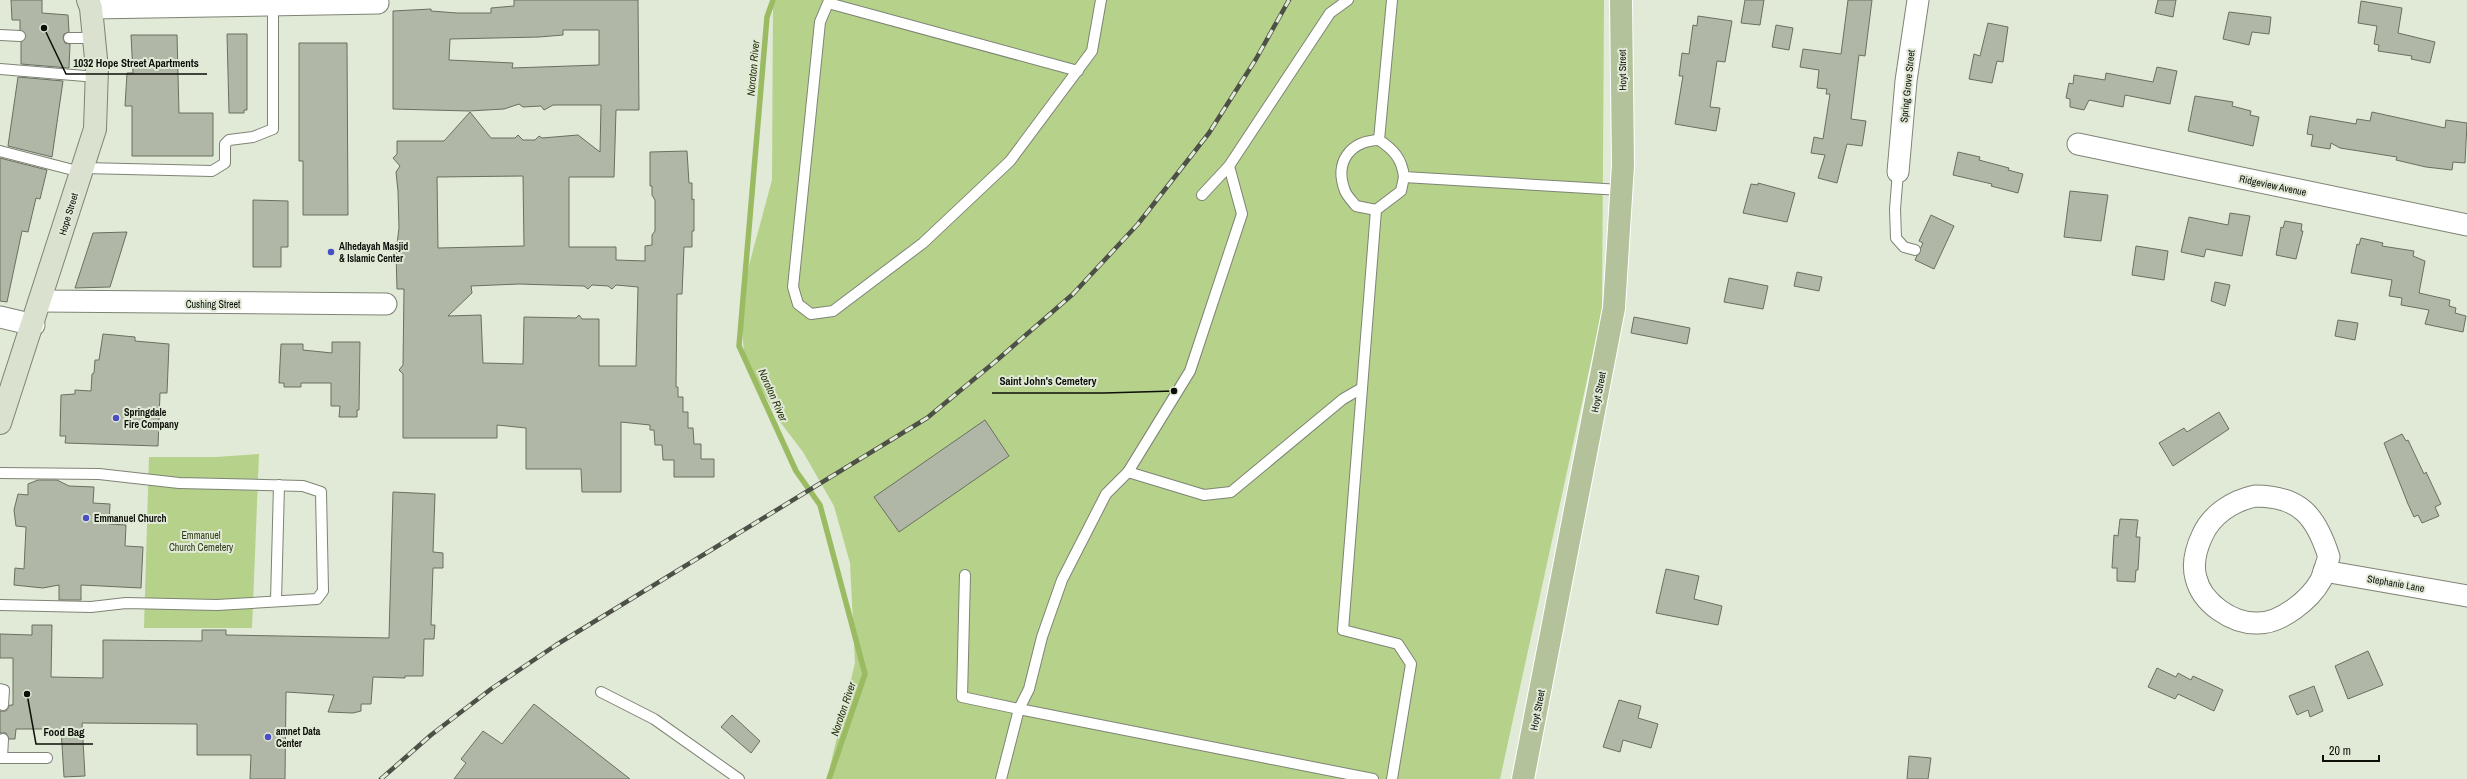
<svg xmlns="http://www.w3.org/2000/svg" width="2467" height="779" font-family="'Archivo Narrow',sans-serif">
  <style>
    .green { fill: #b5d18a }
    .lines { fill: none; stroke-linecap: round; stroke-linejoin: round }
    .stream { stroke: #9bbb63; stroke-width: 5.5 }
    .building { fill: #b0b7a7; stroke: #6a7061; fill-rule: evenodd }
    .service-casing { stroke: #7e8475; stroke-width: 12 }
    .minor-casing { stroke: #7e8475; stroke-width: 23 }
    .secondary-casing { stroke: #7e8475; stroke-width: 24 }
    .primary-casing { stroke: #fff; stroke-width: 24 }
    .service { stroke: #fff; stroke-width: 10 }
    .minor { stroke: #fff; stroke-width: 21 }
    .secondary { stroke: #dae1ce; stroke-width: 22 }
    .primary { stroke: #b4c29c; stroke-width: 22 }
    .rail-casing { stroke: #4c5046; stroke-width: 4.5 }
    .rail { stroke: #e1e9d7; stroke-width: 3; stroke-dasharray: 9; stroke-linecap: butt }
    .poi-dot { fill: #494ec3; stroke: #e1e9d7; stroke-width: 1.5 }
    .labels { text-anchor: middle; stroke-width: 4; stroke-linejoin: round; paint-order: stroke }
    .street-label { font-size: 10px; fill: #0c0e08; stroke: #e1e9d7 }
    .poi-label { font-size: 10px; font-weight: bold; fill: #0c0e08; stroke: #e1e9d7; text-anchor: start }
    .park-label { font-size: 10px; fill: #2e3b16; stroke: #e1e9d7 }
    .water-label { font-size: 11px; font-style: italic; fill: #26320d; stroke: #e1e9d7 }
    .leader { fill: none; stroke: #0c0e08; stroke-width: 1.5 }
    .callout-dot { fill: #0c0e08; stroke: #e1e9d7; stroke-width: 1.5 }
    .callout-label { font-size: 11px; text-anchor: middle; font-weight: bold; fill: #0c0e08; stroke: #e1e9d7; stroke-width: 4; stroke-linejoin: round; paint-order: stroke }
  </style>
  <rect width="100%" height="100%" fill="#e1e9d7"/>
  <g class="green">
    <polygon points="775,0 1604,0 1602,311 1500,779 827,779 855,663 850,563 834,506 803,452 781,423 744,359 741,295 772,180 773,7"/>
    <polygon points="259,454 252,628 144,628 149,457 216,457"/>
  </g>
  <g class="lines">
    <polyline class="stream" points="773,0 767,17 739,346 796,471 820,505 865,674 829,779"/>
  </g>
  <g class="building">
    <polygon points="11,0 42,0 42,13 68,15 69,32 64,34 63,38 65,43 70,44 69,68 21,64 21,42 26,36 20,30 20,20 12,20"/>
    <path d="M 514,0 L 638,0 L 639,110 L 616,110 L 614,177 L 569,177 L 569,247 L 616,247 L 616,260 L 645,261 L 645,246 L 652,245 L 652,235 L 655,231 L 655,200 L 652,195 L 652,186 L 650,186 L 650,152 L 687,151 L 689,183 L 692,183 L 692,200 L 694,199 L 694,231 L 692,231 L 692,247 L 684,247 L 682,294 L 677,294 L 676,387 L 678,387 L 678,397 L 683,397 L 683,412 L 688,412 L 688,428 L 693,428 L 694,444 L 701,444 L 701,459 L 714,459 L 714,477 L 674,477 L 674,460 L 663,460 L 662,445 L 655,445 L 654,430 L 650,430 L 650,425 L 621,422 L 621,492 L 582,492 L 581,469 L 526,469 L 526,428 L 497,425 L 497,438 L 403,438 L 403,374 L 399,370 L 403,365 L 404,289 L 397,289 L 396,252 L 399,228 L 398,191 L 396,172 L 400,166 L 393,158 L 397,154 L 397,141 L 444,141 L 470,112 L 491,138 L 515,138 L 518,135 L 523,140 L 535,140 L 539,136 L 542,138 L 578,135 L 600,152 L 601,105 L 553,105 L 544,110 L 541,106 L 523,107 L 519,104 L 504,109 L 469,111 L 393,109 L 393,11 L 431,9 L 431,11 L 457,13 L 491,13 L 491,8 L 514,6 ZM 563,30 L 599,30 L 599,65 L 512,68 L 513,63 L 449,60 L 450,39 L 539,37 L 563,35 ZM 523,176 L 524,246 L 438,248 L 437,177 ZM 519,284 L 584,286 L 588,289 L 592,285 L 608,286 L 612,289 L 616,285 L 638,287 L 636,366 L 599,366 L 599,319 L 582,319 L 579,315 L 576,318 L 524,317 L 523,364 L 483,363 L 481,315 L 448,316 L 472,293 L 471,286 Z"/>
    <polygon points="1745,0 1764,0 1760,25 1741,23"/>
    <polygon points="1848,0 1872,0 1865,56 1859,55 1851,119 1866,121 1862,146 1847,144 1837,183 1818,178 1825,155 1811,153 1814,137 1823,139 1830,94 1826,94 1827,89 1817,88 1819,70 1800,67 1803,49 1841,54"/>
    <polygon points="2158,0 2176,0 2173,17 2155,13"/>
    <polygon points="2361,1 2402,8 2398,33 2435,42 2430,63 2411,59 2412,56 2378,51 2379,45 2374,44 2377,26 2358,23"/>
    <polygon points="2229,12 2271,17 2269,34 2252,32 2249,45 2223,39"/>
    <polygon points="1698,16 1732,21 1725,62 1717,61 1710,107 1720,108 1716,131 1675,124 1683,76 1679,76 1682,53 1689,54 1693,25 1697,26"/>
    <polygon points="1988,23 2008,27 2003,62 1997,61 1992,83 1969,79 1974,54 1980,56"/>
    <polygon points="1776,25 1793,28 1789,50 1772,47"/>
    <polygon points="227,34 247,34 247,110 244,110 244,113 229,113"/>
    <polygon points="131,35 177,35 179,113 213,113 213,156 132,156 132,106 125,106 127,73 133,73"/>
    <polygon points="299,43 347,43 348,215 303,215 303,161 299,161"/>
    <polygon points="2157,67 2177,71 2170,104 2125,95 2123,107 2089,100 2084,110 2070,107 2070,99 2066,98 2069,83 2073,84 2074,75 2105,80 2106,73 2153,82"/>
    <polygon points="18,77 63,81 52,157 8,146"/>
    <polygon points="2195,96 2233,102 2232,106 2251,111 2250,115 2259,117 2253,146 2188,131"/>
    <polygon points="2372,112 2445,128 2446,120 2467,123 2465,163 2453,162 2452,170 2426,167 2396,160 2397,157 2340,148 2331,143 2330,149 2311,146 2313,135 2307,134 2310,116 2356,124 2357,119 2370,121"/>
    <polygon points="1958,152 1980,157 1979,160 2009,168 2008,170 2023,174 2018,193 1991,186 1992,184 1953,175"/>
    <polygon points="0,158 47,170 40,199 36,198 28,232 22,231 7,302 0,301"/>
    <polygon points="1758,183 1795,193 1787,222 1743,213 1751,184 1758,185"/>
    <polygon points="2070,191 2108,195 2101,241 2064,237"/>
    <polygon points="253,200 288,201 288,247 281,247 281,267 253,267"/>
    <polygon points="2230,213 2250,216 2242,256 2206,249 2204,257 2181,252 2189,217 2228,225"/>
    <polygon points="1931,215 1954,226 1934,269 1915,260 1923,243 1919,241"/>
    <polygon points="2285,221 2302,224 2301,231 2303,231 2296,259 2276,255 2281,227 2283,228"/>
    <polygon points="127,232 110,287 75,288 93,233"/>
    <polygon points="2361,238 2383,243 2382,246 2414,251 2413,256 2425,261 2419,293 2450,300 2449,306 2456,308 2455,313 2466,316 2463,332 2425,324 2429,310 2401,305 2402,298 2389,296 2392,280 2351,273 2357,244 2359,245"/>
    <polygon points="2136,246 2168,251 2164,280 2132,275"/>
    <polygon points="1797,272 1822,277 1819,291 1794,286"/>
    <polygon points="1729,278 1768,286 1763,309 1724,302"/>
    <polygon points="2215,282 2230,285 2225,306 2211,301"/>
    <polygon points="1634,317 1690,328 1687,344 1631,333"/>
    <polygon points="2338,320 2358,323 2355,340 2335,336"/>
    <polygon points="103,334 135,337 135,341 169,344 167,393 160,393 158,446 65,443 66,436 60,436 61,395 75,394 75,390 91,391 92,374 94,373 95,360 99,360"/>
    <polygon points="332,342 360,342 359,410 357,410 357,417 339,417 340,406 331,406 331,383 301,383 301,387 284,387 284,383 279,383 281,344 303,344 303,350 332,353"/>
    <polygon points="2219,412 2229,429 2173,466 2159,443 2184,428 2187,432"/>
    <polygon points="985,420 1009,456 899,532 874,497"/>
    <polygon points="2402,434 2406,441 2408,440 2424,474 2426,472 2441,504 2435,507 2439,516 2422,523 2418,515 2414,517 2408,504 2384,443"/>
    <polygon points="38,480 57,480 69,486 94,487 93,503 110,504 109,524 126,525 125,546 143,547 141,588 81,585 81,600 59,600 59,585 43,588 14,585 15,568 24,569 26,527 16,526 14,510 18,494 28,495 28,484"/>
    <polygon points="393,492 435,494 433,552 443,553 443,568 433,568 431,625 435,625 434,639 424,639 423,676 405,676 405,678 373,677 371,704 361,704 361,711 353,713 328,712 334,695 286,692 285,779 250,779 251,755 197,755 197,724 82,723 85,776 64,777 61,729 16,729 15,739 9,739 6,733 0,733 0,711 6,711 10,705 13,705 13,658 0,658 0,634 32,635 32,625 52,625 51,677 103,678 103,640 202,641 202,630 226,630 226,635 389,638"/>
    <polygon points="2120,519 2138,520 2136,537 2140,537 2138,570 2136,570 2135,582 2117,581 2117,568 2112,568 2114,535 2118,536"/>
    <polygon points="1666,569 1699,576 1694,599 1722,606 1718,625 1656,613"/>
    <polygon points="2368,651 2383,685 2348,699 2335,666"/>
    <polygon points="2157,668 2176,677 2178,673 2191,680 2193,676 2223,690 2214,711 2178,694 2175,699 2148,687"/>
    <polygon points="2314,686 2323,711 2310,717 2308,710 2297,715 2289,696"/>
    <polygon points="1619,700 1641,706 1638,718 1658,724 1651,748 1623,740 1620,752 1603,747"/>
    <polygon points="534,704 630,779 454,779 466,763 461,759 483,731 502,744"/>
    <polygon points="732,715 760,741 751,753 721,727"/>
    <polygon points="1909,756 1931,758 1928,779 1907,779"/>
  </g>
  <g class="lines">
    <g class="service-casing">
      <g id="service">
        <path d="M 1392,0 L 1379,140 C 1394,150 1402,159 1404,177 L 1621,190"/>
        <polyline points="0,35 20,36"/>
        <polyline points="69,38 94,38"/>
        <polyline points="0,69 97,77"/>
        <polyline points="1078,71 828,3 820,22 793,287 798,304 811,314 833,311 923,243 1010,161 1092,51 1101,0"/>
        <polyline points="0,151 81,172"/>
        <polyline points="83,168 212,171 225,163 225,144 229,140 253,137 273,129 273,5"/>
        <polyline points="1898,172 1895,209 1896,238 1904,247 1915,250"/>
        <polyline points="1202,195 1229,166 1330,13 1348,0"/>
        <path d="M 1376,210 L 1356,206 C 1353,202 1347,196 1345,191 C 1334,162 1350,141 1379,140"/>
        <polyline points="1128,472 1190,371 1242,214 1229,166"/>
        <polyline points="0,473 99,474 179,483 303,486 321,492 323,591 317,599 217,605 126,603 91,607 0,605"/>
        <polyline points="965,575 962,697 1019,709 1029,689 1042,637 1062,580 1106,494 1128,472 1204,495 1231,492 1343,399 1362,388"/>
        <polyline points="276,601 279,485"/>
        <polyline points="0,689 4,690 3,705"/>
        <polyline points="601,692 654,719 739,779"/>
        <polyline points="0,758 47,758"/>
        <polyline points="2,758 3,739"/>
        <polyline points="1001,779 1019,709 1373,779"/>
        <polyline points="1392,779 1411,664 1398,644 1343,630 1376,210 1401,191 1404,177"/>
      </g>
    </g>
    <g class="minor-casing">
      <g id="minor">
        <polyline points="91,8 378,3"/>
        <polyline points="2078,144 2467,225"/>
        <polyline points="1898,172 1906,81 1918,0"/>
        <polyline points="41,301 386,304"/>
        <polyline points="0,317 34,325"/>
        <path d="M 2255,496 C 2300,496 2316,516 2329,557 C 2326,564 2324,573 2321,580 C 2310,600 2281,623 2258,623 C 2232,624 2202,603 2196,578 C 2192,564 2196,549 2202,536 C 2211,515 2232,501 2255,496 Z"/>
        <polyline points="2324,571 2467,596"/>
      </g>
    </g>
    <g class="secondary-casing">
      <polyline id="secondary" points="0,423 95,129 97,69 91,8 88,0"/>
    </g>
    <g class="primary-casing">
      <polyline id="primary" points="1523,779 1614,308 1623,165 1621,0"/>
    </g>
    <use href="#service" class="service"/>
    <use href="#minor" class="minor"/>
    <use href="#secondary" class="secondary"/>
    <use href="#primary" class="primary"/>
    <g class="rail-casing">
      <polyline id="rail" points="381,779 431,735 491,689 556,645 927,418 996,361 1073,294 1138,224 1209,133 1256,59 1289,0"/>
    </g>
    <use href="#rail" class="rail"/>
  </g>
  <g class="poi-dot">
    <circle cx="331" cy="252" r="4"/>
    <circle cx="116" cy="418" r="4"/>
    <circle cx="86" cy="518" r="4"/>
    <circle cx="268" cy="737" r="4"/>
  </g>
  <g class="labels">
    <g class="street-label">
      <text transform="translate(1622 70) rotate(-91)" y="4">Hoyt Street</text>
      <text transform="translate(1907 86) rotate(-84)" y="4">Spring Grove Street</text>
      <text transform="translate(2273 185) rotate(12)" y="4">Ridgeview Avenue</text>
      <text transform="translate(68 214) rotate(-73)" y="4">Hope Street</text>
      <text x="213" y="308">Cushing Street</text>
      <text transform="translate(1598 392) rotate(-79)" y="4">Hoyt Street</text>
      <text transform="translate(2396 583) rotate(10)" y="4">Stephanie Lane</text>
      <text transform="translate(1537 710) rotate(-79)" y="4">Hoyt Street</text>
    </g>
    <g class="poi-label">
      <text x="339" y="250">Alhedayah Masjid<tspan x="339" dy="12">&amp; Islamic Center</tspan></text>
      <text x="124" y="416">Springdale<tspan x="124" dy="12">Fire Company</tspan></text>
      <text x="94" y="522">Emmanuel Church</text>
      <text x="276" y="735">amnet Data<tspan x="276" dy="12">Center</tspan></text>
    </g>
    <g class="park-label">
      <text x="201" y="539">Emmanuel<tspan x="201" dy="12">Church Cemetery</tspan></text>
    </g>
    <g class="water-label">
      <text transform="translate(753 68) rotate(-85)" y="4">Noroton River</text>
      <text transform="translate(773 395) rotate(66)" y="4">Noroton River</text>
      <text transform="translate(843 709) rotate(-71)" y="4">Noroton River</text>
    </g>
  </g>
  <path class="leader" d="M44 28L66 74H207M1174 391L1104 393H992M27 694L36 744H93"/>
  <g class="callout-dot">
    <circle cx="44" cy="28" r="4"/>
    <circle cx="1174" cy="391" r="4"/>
    <circle cx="27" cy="694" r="4"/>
  </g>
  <g class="callout-label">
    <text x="136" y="67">1032 Hope Street Apartments</text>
    <text x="1048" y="385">Saint John's Cemetery</text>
    <text x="64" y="736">Food Bag</text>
  </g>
  <path d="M2323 755v6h56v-6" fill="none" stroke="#0c0e08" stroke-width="2"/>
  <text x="2329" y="755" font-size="12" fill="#0c0e08" stroke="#e1e9d7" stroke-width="3" paint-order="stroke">20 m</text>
</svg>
